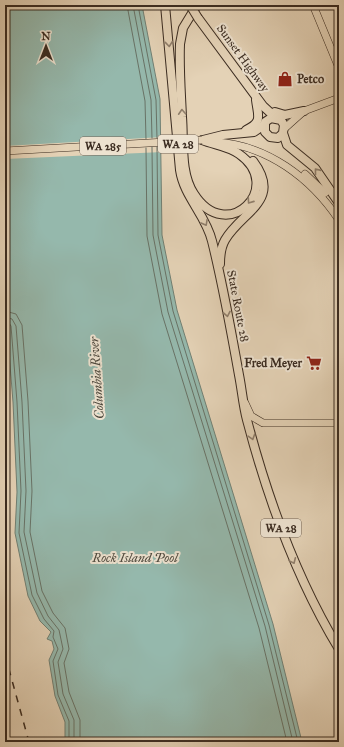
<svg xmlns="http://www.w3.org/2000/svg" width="344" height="747" font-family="'IM FELL Great Primer',serif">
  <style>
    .water { fill: #95b8ac; stroke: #718074 }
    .pier { fill: #e4d2b6 }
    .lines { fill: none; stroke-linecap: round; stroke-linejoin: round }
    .shore { stroke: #687266; stroke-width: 1 }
    .major-casing { stroke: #3b2c21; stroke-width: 8 }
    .highway-casing { stroke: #3b2c21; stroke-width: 10 }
    .major { stroke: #e4d2b6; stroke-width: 7 }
    .highway { stroke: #e4d2b6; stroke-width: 8 }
    .rail { stroke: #3b2c21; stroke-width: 1.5; stroke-dasharray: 7 7; stroke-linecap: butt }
    .major-bridge-casing { stroke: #3b2c21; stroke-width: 8; stroke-linecap: butt }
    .highway-bridge-casing { stroke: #3b2c21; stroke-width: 10; stroke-linecap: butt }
    .major-bridge { stroke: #e4d2b6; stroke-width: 7 }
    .highway-bridge { stroke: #e4d2b6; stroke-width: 8 }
    .oneway { stroke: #907f6c }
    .labels { text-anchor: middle; stroke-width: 4; stroke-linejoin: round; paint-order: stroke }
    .shield { fill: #ede2d0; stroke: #706356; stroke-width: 1 }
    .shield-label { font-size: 11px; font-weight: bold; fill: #3b2c21 }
    .street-label { font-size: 12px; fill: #3b2c21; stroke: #ede2d0 }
    .poi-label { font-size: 12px; font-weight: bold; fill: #3b2c21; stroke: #ede2d0; text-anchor: start }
    .water-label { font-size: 13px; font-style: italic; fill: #4d483d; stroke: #ede2d0 }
  </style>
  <rect width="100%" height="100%" fill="#e4d2b6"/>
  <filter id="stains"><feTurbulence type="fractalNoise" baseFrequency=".005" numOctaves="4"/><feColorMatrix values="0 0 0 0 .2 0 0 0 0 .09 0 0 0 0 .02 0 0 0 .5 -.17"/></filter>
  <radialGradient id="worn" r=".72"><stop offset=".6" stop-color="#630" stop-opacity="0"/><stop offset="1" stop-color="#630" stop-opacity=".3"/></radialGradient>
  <polygon class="water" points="5,5 142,5 160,99 162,235 177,310 273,624 302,742 65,742 65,722 55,696 49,660 54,649 52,641 47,639 51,632 40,621 28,596 15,533 17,492 13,402 5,303"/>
  <polygon class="pier" points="163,137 163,152 5,159 5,146"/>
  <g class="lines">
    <g class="shore">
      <polyline points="127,5 145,101 146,139"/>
      <polyline points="133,5 151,100 152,138"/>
      <polyline points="138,5 156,100 157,138"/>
      <polyline points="152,147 153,235 168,312 265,626 293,742"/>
      <polyline points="157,147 158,235 173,311 269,625 298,742"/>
      <polyline points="146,148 147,236 162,314 259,628 287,742"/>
      <polyline points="5,311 16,314 22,325 28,401 32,491 30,532 42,591 53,613 65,628 69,649 64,663 69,692 80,720 80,742"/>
      <polyline points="5,317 12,319 16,326 22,402 26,491 24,532 37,593 48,616 59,630 63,649 58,662 63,694 74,720 74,742"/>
      <polyline points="5,322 9,323 11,326 17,402 21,491 19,533 32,595 44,619 54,631 53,637 58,649 53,661 58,695 69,721 69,742"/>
    </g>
    <g class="major-casing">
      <g id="major">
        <polyline points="313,5 339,68"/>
        <polyline points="285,128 304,111 339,98"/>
        <path d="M 216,142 C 267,145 311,178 339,220"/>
        <polyline points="305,174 325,193"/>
        <polyline points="245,403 251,416 263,423 339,423"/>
      </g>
    </g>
    <g class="highway-casing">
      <g id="highway">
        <path d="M 165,5 L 180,170 C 184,197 206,215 212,241 C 223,285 231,330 239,375 C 242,390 243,405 247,420 C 268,500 296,578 339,649"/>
        <path d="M 197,5 L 183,28 L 180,44 C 179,69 181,93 182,117 C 184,142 180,173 194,194 C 227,246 286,187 239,154 C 228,146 214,145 202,140"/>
        <polyline points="198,18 263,106 275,117"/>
        <polyline points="275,112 285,115 304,111"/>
        <path d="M 246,130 C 263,122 258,116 256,100"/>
        <polyline points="283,133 278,138 270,137 265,132 265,122 271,118 281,120 284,125 283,133 287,145 315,168 339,203"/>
        <polyline points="203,140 223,135 254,132 264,125"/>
        <path d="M 220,264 C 220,256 221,247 225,240 C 242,211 283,201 253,161"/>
      </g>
    </g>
    <use href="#major" class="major"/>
    <use href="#highway" class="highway"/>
    <polyline class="rail" points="5,655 29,742"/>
    <g class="major-bridge-casing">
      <polyline id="major-bridge" points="5,151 202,140"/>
    </g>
    <g class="highway-bridge-casing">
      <polyline id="highway-bridge" points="190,5 198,18"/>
    </g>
    <use href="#major-bridge" class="major-bridge"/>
    <use href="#highway-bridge" class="highway-bridge"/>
  </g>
  <defs><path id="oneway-chevron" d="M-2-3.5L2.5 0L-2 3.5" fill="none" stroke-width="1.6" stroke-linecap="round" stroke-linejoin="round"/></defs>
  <g class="oneway">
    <use href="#oneway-chevron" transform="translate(169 44) rotate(84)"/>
    <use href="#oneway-chevron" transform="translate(182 112) rotate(-93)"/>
    <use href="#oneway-chevron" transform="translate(317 171) rotate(-129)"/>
    <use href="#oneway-chevron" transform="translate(250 201) rotate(125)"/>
    <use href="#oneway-chevron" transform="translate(205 223) rotate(61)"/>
    <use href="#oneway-chevron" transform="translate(227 314) rotate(79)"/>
    <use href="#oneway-chevron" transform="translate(252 437) rotate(73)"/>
    <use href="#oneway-chevron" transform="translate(293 561) rotate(66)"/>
  </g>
  <defs>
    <g id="shop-bare" transform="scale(1.2)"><path d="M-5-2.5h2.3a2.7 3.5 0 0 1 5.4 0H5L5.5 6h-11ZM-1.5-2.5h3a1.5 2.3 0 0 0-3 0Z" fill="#8f2418" stroke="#ede2d0" stroke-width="2.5" paint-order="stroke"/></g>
    <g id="supermarket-bare" transform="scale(1.2)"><path d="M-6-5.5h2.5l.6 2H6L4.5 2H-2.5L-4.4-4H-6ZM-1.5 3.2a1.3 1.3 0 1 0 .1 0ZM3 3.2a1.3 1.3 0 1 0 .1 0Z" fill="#8f2418" stroke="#ede2d0" stroke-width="2.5" paint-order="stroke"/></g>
  </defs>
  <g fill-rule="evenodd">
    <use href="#shop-bare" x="285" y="79"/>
    <use href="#supermarket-bare" x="314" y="363"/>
  </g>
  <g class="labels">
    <g class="shield">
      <rect x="158" y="135" width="40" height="18" rx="3"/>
      <rect x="80" y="137" width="46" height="18" rx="3"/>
      <rect x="261" y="519" width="40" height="18" rx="3"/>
    </g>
    <g class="shield-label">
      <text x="178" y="148">WA 28</text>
      <text x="103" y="150">WA 285</text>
      <text x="281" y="532">WA 28</text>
    </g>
    <g class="street-label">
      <text transform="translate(243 58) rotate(54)" y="4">Sunset Highway</text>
      <text transform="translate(238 306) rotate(79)" y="4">State Route 28</text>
    </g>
    <g class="poi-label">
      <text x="297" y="83">Petco</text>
      <text x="302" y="367" text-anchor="end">Fred Meyer</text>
    </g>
    <g class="water-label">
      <text transform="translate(96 378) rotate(-94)" y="5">Columbia River</text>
      <text x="135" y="562">Rock Island Pool</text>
    </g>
  </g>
  <rect width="344" height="747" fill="none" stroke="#e4d2b6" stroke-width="20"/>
  <rect x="6" y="6" width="332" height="735" fill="none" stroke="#3b2c21" stroke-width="2"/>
  <rect x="10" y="10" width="324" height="727" fill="none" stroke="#3b2c21"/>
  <g transform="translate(46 46)" stroke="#ede2d0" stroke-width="3" paint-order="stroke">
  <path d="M0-3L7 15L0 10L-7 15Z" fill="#3b2c21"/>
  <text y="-6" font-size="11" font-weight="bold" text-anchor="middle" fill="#3b2c21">N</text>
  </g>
  <rect width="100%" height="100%" filter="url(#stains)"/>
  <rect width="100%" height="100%" fill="url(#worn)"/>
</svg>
